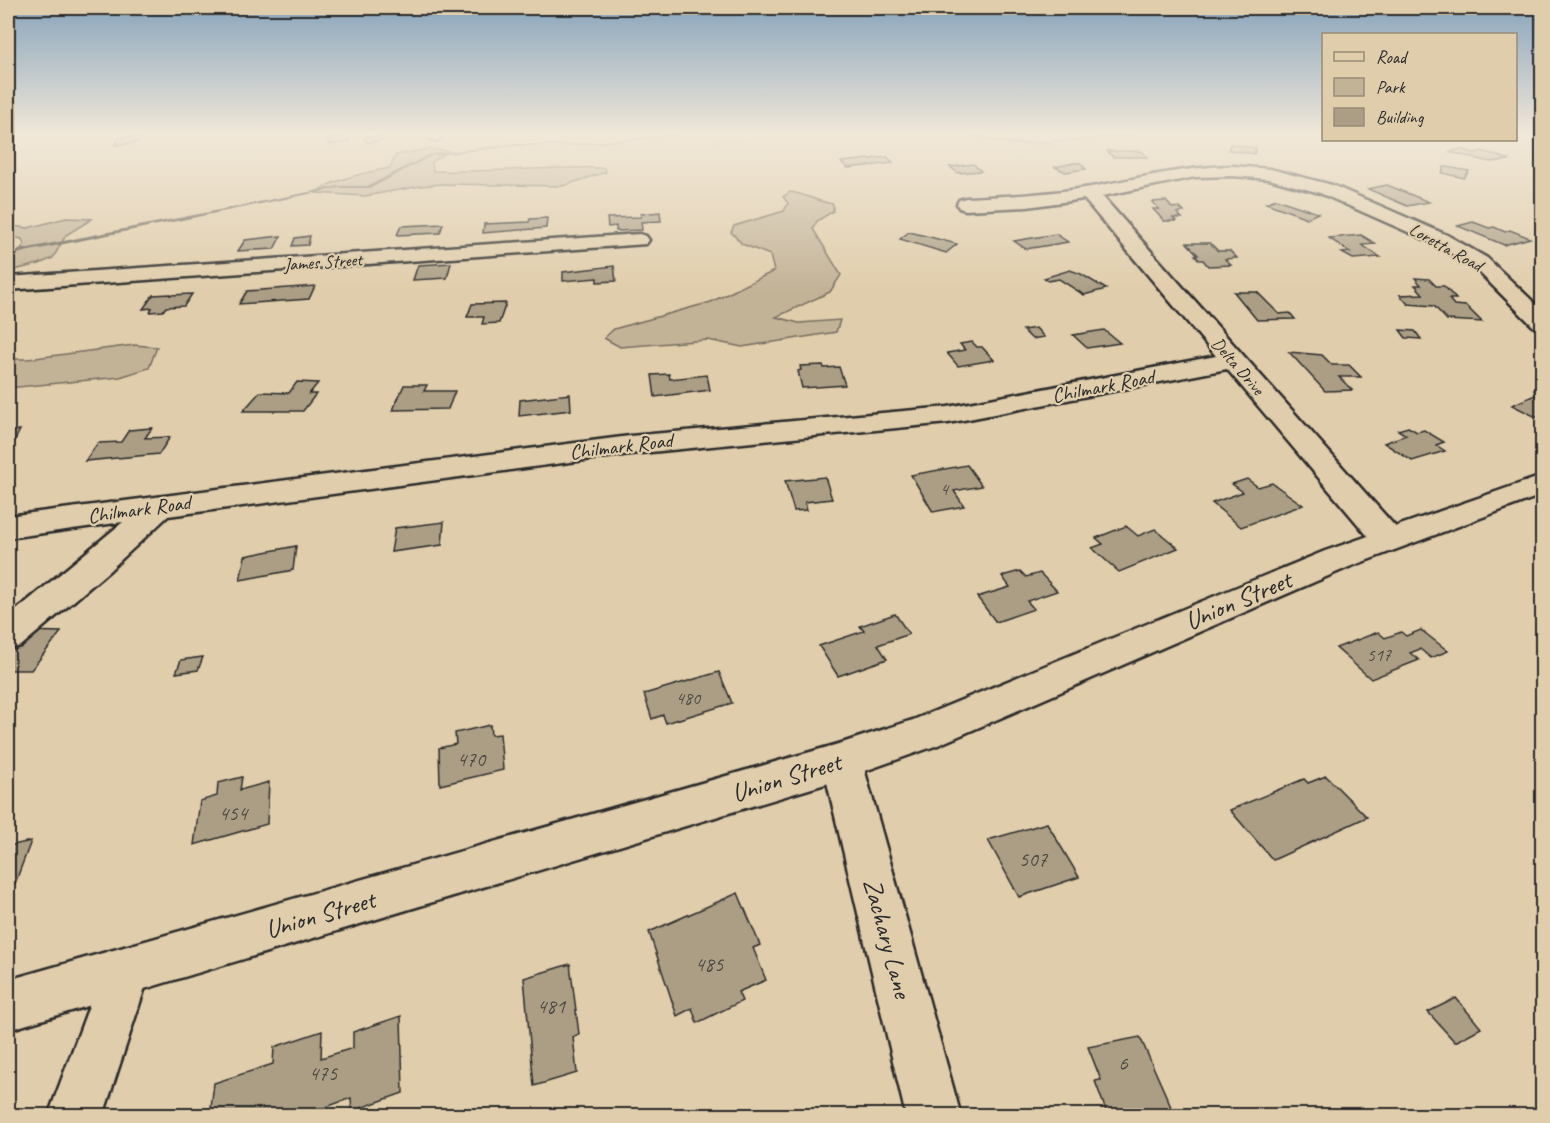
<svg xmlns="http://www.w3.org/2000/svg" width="1550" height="1123" font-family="Caveat,sans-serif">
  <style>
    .built { fill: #d0bfa0 }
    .green { fill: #c2b296; stroke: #766e60; stroke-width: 1.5 }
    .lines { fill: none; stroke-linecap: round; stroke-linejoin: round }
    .stream { fill: #6c665a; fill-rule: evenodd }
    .building { fill: #ab9e85; stroke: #2b2b2b; stroke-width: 1.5 }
    .minor-casing { stroke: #2b2b2b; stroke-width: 5 }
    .major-casing { stroke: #2b2b2b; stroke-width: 5 }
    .minor { fill: #e0cdab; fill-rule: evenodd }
    .major { fill: #e0cdab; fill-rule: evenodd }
    .labels { text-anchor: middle; stroke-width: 4.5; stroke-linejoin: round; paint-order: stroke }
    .far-street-label { font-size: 18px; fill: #2b2b2b; stroke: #e0cdab }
    .number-label { font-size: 18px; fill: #4b4842 }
    .street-label { font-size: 21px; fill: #2b2b2b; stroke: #e0cdab }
    .near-number-label { font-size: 21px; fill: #4b4842 }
    .near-street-label { font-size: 26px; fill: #2b2b2b; stroke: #e0cdab }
  </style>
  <rect width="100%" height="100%" fill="#e0cdab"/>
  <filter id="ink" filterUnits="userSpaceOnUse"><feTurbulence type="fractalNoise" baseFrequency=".0167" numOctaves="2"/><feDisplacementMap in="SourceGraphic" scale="12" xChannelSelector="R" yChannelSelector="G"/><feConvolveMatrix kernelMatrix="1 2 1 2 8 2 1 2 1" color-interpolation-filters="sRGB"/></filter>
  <g filter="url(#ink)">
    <polygon class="built" points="711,135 1050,135 879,140 834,138 716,142"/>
    <g class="green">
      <path d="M 429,149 L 449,151 L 432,162 L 433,171 C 490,173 547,166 604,168 L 606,172 L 563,186 L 443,184 L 421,186 L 365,196 L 316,193 C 329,180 372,171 390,168 L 396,155 Z"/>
      <path d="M 790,192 C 806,194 818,202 833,204 L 833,211 L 817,221 L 813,229 L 841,275 L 830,292 L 776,317 L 799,323 L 840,320 L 836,332 L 742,347 L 708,340 L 620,347 L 604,338 L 614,329 L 711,302 L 774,271 L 770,255 L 742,244 L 731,232 L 734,226 L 784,211 L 788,203 L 783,197 Z"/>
      <polygon points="66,218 92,219 66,235 53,258 39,264 14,270 8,267 8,264 24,245 22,239 8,236 8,222 11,226 28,228"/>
      <polygon points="134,345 157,347 149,368 120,377 8,388 8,359 28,359"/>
    </g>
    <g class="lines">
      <g class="stream">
        <polygon points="669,135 683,135 574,146 514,146 431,156 371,188 339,188 20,253 8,262 8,258 18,250 339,186 368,186 430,154 514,144 574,144"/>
        <path d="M 970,135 C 984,134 1000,143 1016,142 C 1055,142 1094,137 1133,135 L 1151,135 L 1149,136 L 1013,145 L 988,141 Z"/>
      </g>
    </g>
    <g class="building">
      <polygon points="140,135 142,138 138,139 136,143 115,145 119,137"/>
      <polygon points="381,135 384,140 367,143 363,137"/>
      <polygon points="347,136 349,142 329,145 327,139"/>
      <polygon points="1230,144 1256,148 1254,154 1228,150"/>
      <polygon points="1460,149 1475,153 1482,151 1510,160 1490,162 1450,152"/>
      <polygon points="1107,151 1141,151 1148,157 1113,157"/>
      <polygon points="887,157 894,163 848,168 841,162"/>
      <polygon points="1074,163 1080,163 1086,169 1066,172 1055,167"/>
      <polygon points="973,164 981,171 958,173 950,167"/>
      <polygon points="1444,167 1447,167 1469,171 1464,178 1442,173"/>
      <polygon points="1387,185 1429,202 1407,206 1368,189"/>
      <polygon points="1276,199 1318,213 1307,218 1266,203"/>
      <polygon points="1166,201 1172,208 1179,207 1184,212 1177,213 1182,218 1173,218 1176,221 1164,221 1153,209 1159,209 1152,202"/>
      <polygon points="660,212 661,221 641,222 642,230 616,231 616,226 608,227 607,218 641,217 641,214"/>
      <polygon points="547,218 546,228 483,233 484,224 529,222 530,219"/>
      <polygon points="1473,222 1489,228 1494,227 1505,232 1510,230 1530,238 1504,245 1458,226"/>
      <polygon points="443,224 440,233 397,235 401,226"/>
      <polygon points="909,232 926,236 957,244 946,253 900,239"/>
      <polygon points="1056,234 1068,242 1026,249 1014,241"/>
      <polygon points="1361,235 1376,244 1362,245 1380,257 1353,259 1342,253 1350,252 1329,238"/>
      <polygon points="281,236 274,249 238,251 245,240"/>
      <polygon points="310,236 308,245 292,246 295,238"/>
      <polygon points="1187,243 1210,243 1218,251 1230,251 1237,258 1225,259 1231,265 1208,266 1203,260 1199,260 1195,255 1198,255"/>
      <polygon points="451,263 447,278 413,280 418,265"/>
      <polygon points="614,266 616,281 597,282 597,278 563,281 563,272"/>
      <polygon points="1070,270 1081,274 1106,289 1084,295 1059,279 1048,281 1044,278"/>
      <polygon points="1415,278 1429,279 1436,286 1444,286 1456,299 1449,299 1454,305 1466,306 1482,322 1447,320 1434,306 1408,304 1400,295 1423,294 1415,285 1421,285"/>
      <polygon points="315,286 309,299 239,304 247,291"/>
      <polygon points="1234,292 1257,292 1279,314 1290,313 1295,319 1257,320"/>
      <polygon points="171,294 169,295 192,294 184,306 166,307 163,311 150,312 152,308 143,309 153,295"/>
      <polygon points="506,303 499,323 482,324 484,317 467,317 472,304"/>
      <polygon points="1036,328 1044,337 1032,339 1023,330"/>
      <polygon points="1104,330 1120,343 1087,348 1073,335"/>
      <polygon points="1400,330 1415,331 1421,339 1406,338"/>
      <polygon points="972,342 977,347 982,347 994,360 958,366 947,353 965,350 960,344"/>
      <polygon points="1289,352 1322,355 1332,365 1349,365 1361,377 1339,377 1352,390 1325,391"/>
      <polygon points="823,365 824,368 839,367 845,385 802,388 798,371 801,370 800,366"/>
      <polygon points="669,374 670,379 707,375 710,390 655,397 652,375"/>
      <polygon points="297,382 318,383 309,394 316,394 303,411 243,411 260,392 289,393"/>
      <polygon points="404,385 427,385 424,391 455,391 448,409 393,410"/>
      <polygon points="1542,386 1542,420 1512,405 1540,393 1534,390"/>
      <polygon points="570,394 571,410 519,416 520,400"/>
      <polygon points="1408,427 1417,432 1424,430 1444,442 1436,445 1445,451 1412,461 1384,443 1406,435 1398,430"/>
      <polygon points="152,428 145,438 170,437 159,454 85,461 98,443 121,442 129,430"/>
      <polygon points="20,430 11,448 8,449 8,432"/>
      <polygon points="967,465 982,486 954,491 964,506 933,512 911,475"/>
      <polygon points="825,477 832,499 805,502 807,510 794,511 785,481"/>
      <polygon points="1247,479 1258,487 1272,483 1303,505 1241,527 1212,503 1243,492 1232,484"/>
      <polygon points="444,522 442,545 391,552 395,528"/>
      <polygon points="1126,526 1138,536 1155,529 1178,548 1119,572 1092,548 1103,544 1096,538"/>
      <polygon points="296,546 293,570 240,580 245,556"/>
      <polygon points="1020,571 1026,577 1040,573 1057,591 1027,601 1034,609 996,622 977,597 1010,587 1002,576"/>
      <polygon points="895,614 909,634 878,645 887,659 838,676 819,646 864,631 860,626"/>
      <polygon points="1421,630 1448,651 1431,658 1420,649 1410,653 1419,660 1371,679 1336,648 1378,632 1385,638 1401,632 1406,636"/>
      <polygon points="25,631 61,632 31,670 8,670 8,652"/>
      <polygon points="203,657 198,670 176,673 181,660"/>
      <polygon points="719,672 732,703 666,723 663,715 652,719 644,694"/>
      <polygon points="490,725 491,735 500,734 503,770 440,785 439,748 456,744 455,733"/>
      <polygon points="1326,776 1367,817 1273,860 1230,810 1304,779 1308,783"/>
      <polygon points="242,777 240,790 269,782 267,824 194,845 200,801 217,796 218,783"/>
      <polygon points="1047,823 1079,877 1019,897 988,840"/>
      <polygon points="31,841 8,902 8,846"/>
      <polygon points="738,893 760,945 753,948 766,980 738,992 742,1001 697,1023 692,1008 677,1016 649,932"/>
      <polygon points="570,964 579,1034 573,1037 577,1073 534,1086 524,978"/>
      <polygon points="1456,998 1481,1028 1455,1042 1428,1012"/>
      <polygon points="401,1016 403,1093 352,1111 351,1098 301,1116 210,1116 214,1083 273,1064 274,1047 322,1031 321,1058 353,1048 353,1032"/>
      <polygon points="1140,1037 1175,1116 1108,1116 1095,1081 1101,1080 1088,1047"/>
    </g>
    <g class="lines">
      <g class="minor-casing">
        <g id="minor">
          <polygon points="427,135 443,135 444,136 436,141 430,139"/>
          <path d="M 1233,166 L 1270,169 L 1332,185 L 1447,235 L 1487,258 L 1542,310 L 1542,329 L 1534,327 L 1473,266 L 1433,243 L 1320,193 L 1269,179 L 1233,176 L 1195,177 L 1102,196 L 1399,531 L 1404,539 L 1399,547 L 1388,550 L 1377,547 L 1227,369 L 948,423 L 630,454 L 168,516 L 110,570 L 21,646 L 8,649 L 8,617 L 123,522 L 8,538 L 8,516 L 630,436 L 948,407 L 1216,356 L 1084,199 L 1027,207 L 966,210 L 959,208 L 957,204 L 959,200 L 966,198 C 1008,196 1050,194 1091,187 C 1140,178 1183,167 1233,166 Z"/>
          <polygon points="639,234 646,236 649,240 646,244 8,290 8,277"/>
          <polygon points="842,743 856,749 862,761 961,1116 906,1116 822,761 828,749"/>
          <polygon points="125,947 142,955 150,972 103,1116 48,1116 108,955"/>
        </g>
      </g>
      <g class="major-casing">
        <polygon id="major" points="1542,476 1542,495 1349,567 938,745 842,779 8,1030 8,980 842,743 913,720 1325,551"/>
      </g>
      <use href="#minor" class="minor"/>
      <use href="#major" class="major"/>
    </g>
  </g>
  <linearGradient id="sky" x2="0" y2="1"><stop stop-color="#88a4bc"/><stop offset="0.46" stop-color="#f1e8d9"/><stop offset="1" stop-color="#f1e8d9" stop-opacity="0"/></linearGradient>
  <rect width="1550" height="292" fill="url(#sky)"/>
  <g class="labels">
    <g class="far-street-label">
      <text transform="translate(1446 247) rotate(29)" y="6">Loretta Road</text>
      <text transform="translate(323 262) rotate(-4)" y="6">James Street</text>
      <text transform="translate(1238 366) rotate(49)" y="6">Delta Drive</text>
    </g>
    <g class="number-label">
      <text x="944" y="495">4</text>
      <text x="1379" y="661">517</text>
      <text x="688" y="704">480</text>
    </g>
    <g class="street-label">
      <text transform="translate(1103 386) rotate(-11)" y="7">Chilmark Road</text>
      <text transform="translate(621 446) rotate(-7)" y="7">Chilmark Road</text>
      <text transform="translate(139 509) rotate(-8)" y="7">Chilmark Road</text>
    </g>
    <g class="near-number-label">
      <text x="471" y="766">470</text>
      <text x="233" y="820">454</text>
      <text x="1033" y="866">507</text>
      <text x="709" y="971">485</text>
      <text x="551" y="1013">481</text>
      <text x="1123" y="1070">6</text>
      <text x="323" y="1080">475</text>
    </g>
    <g class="near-street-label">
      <text transform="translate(1238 600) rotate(-23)" y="9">Union Street</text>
      <text transform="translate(786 777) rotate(-17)" y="9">Union Street</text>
      <text transform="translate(320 914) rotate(-16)" y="9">Union Street</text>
      <text transform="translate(888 938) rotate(75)" y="9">Zachary Lane</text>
    </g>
  </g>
  <rect width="1550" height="1123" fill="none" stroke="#e0cdab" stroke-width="30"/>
  <rect x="15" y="15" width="1520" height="1093" fill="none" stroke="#2b2b2b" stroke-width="2" filter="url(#ink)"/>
  <rect x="1322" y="33" width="195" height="108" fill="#e0cdab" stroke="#988c78" stroke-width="1.5"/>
  <rect x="1334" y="52" width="30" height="9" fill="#e0cdab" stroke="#988c78" stroke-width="1.5"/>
  <text x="1376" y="63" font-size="18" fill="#2b2b2b">Road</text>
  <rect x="1334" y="78" width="30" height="18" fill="#c2b296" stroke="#988c78" stroke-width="1.5"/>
  <text x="1376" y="93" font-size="18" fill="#2b2b2b">Park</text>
  <rect x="1334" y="108" width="30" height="18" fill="#ab9e85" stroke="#988c78" stroke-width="1.5"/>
  <text x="1376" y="123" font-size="18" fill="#2b2b2b">Building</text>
</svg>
